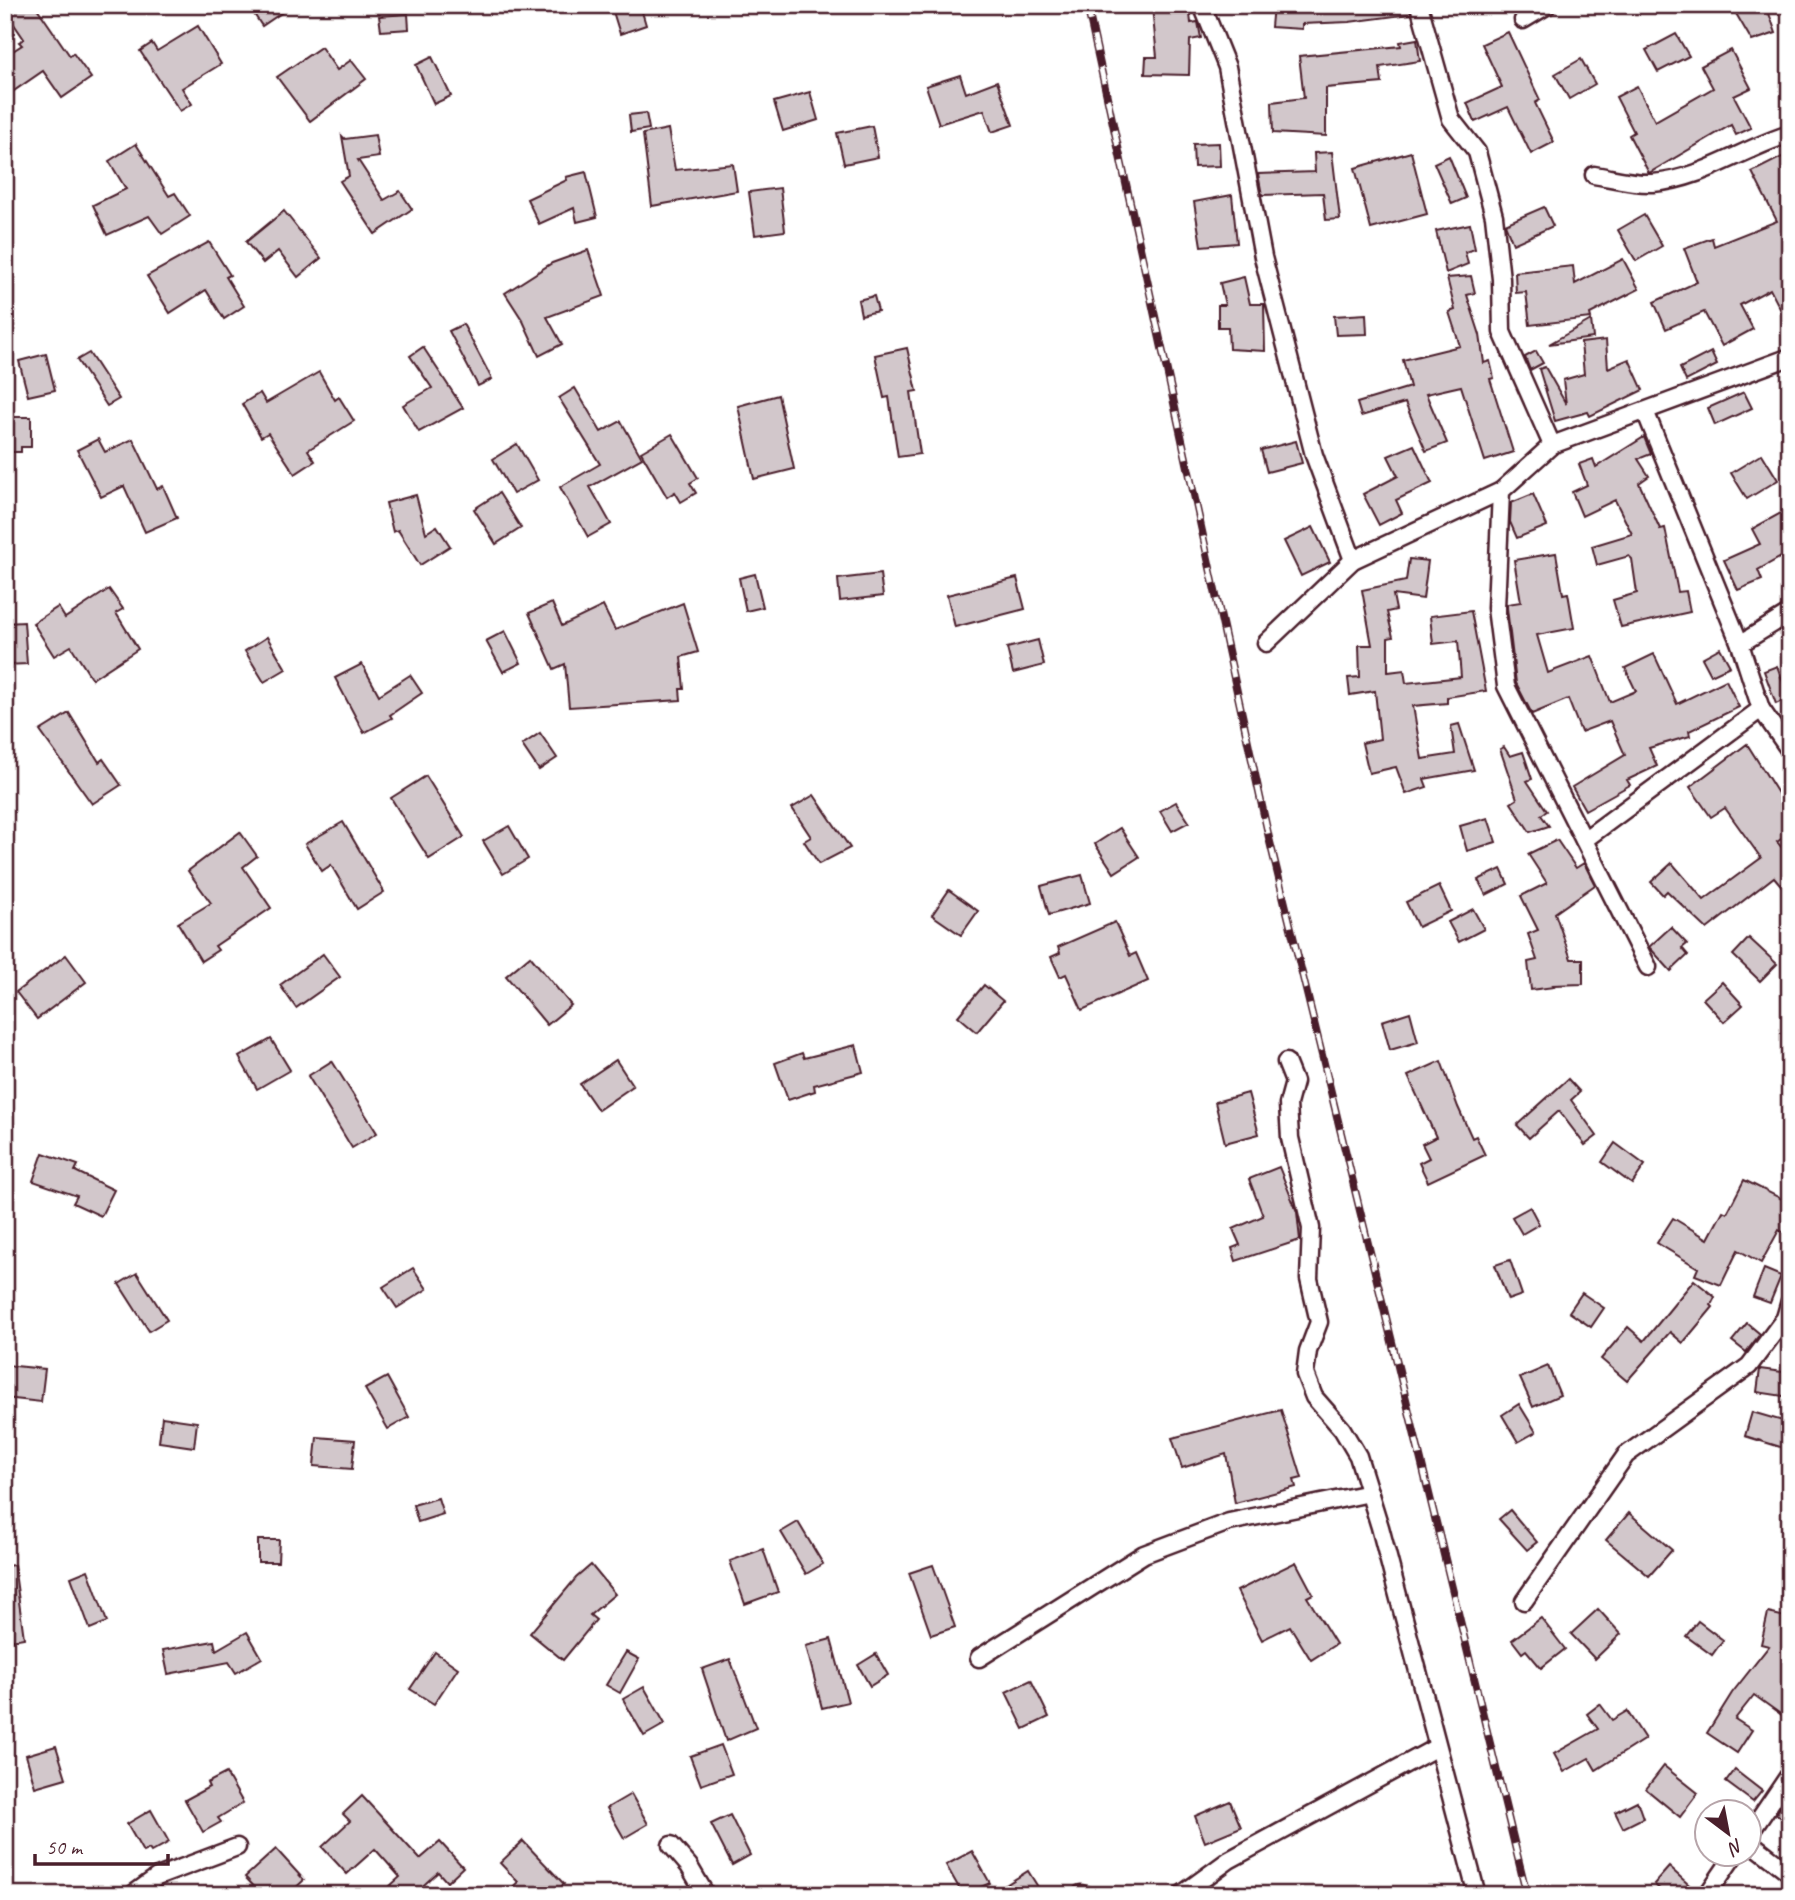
<svg xmlns="http://www.w3.org/2000/svg" width="1795" height="1900" font-family="Caveat,sans-serif">
  <style>
    .building { fill: #d2c7cb; stroke: #4a1f2b; stroke-width: 2 }
    .lines { fill: none; stroke-linecap: round; stroke-linejoin: round }
    .street-casing { stroke: #4a1f2b; stroke-width: 21 }
    .street { stroke: #fff; stroke-width: 16 }
    .rail-casing { stroke: #4a1f2b; stroke-width: 8 }
    .rail { stroke: #fff; stroke-width: 5; stroke-dasharray: 16; stroke-linecap: butt }
  </style>
  <rect width="100%" height="100%" fill="#fff"/>
  <filter id="ink" filterUnits="userSpaceOnUse"><feTurbulence type="fractalNoise" baseFrequency=".0143" numOctaves="2"/><feDisplacementMap in="SourceGraphic" scale="14" xChannelSelector="R" yChannelSelector="G"/><feConvolveMatrix kernelMatrix="1 2 1 2 8 2 1 2 1" color-interpolation-filters="sRGB"/></filter>
  <g filter="url(#ink)">
    <g class="building">
      <polygon points="5,5 35,5 70,56 73,53 91,78 62,98 43,71 5,97 5,56 22,45 19,42 24,39 5,11"/>
      <polygon points="248,5 293,5 262,26"/>
      <polygon points="611,5 640,5 646,25 620,34"/>
      <polygon points="1189,5 1191,23 1198,22 1201,38 1190,40 1189,75 1145,74 1146,57 1157,57 1152,7"/>
      <polygon points="1273,5 1409,5 1411,14 1349,22 1302,24 1302,29 1271,27"/>
      <polygon points="1731,5 1766,5 1776,33 1752,41"/>
      <polygon points="408,14 409,29 381,31 379,16"/>
      <polygon points="198,26 221,64 182,88 192,104 180,111 140,51 152,43 157,51"/>
      <polygon points="1508,32 1540,100 1535,103 1554,142 1531,154 1508,107 1475,122 1467,103 1502,87 1482,44"/>
      <polygon points="1676,34 1689,56 1658,72 1646,50"/>
      <polygon points="1417,39 1420,61 1380,67 1382,83 1326,88 1326,136 1273,133 1272,102 1304,98 1299,56 1401,46 1400,42"/>
      <polygon points="321,47 337,70 351,60 366,79 310,121 277,77"/>
      <polygon points="1731,50 1751,88 1734,96 1751,128 1736,135 1731,125 1649,173 1629,135 1634,132 1616,97 1637,86 1655,121 1713,88 1701,66"/>
      <polygon points="432,57 451,96 434,104 416,65"/>
      <polygon points="1581,59 1595,84 1569,99 1555,74"/>
      <polygon points="960,75 966,93 997,81 1013,125 992,132 984,110 939,124 926,86"/>
      <polygon points="810,92 818,120 783,131 774,102"/>
      <polygon points="646,113 649,129 631,132 629,115"/>
      <polygon points="872,126 878,157 844,164 837,133"/>
      <polygon points="668,129 675,170 733,164 737,191 652,206 643,134"/>
      <polygon points="375,135 379,157 358,160 384,200 400,191 412,209 375,234 340,181 349,176 342,136 345,139"/>
      <polygon points="1219,143 1220,166 1194,167 1193,144"/>
      <polygon points="136,144 169,196 175,193 190,216 162,234 149,216 107,235 93,205 126,189 109,161"/>
      <polygon points="1332,152 1340,219 1326,220 1323,193 1262,195 1258,174 1315,172 1314,153"/>
      <polygon points="1411,152 1427,214 1371,229 1355,168"/>
      <polygon points="1790,153 1790,328 1770,289 1740,305 1753,329 1722,346 1704,312 1666,329 1654,302 1697,282 1684,248 1712,238 1714,246 1777,221 1752,172"/>
      <polygon points="1449,156 1466,198 1452,204 1434,163"/>
      <polygon points="586,172 597,217 577,222 574,208 539,224 527,199 567,180 566,177"/>
      <polygon points="780,188 785,231 755,235 749,192"/>
      <polygon points="1232,195 1237,243 1201,246 1194,202"/>
      <polygon points="1544,207 1553,226 1513,244 1505,224"/>
      <polygon points="284,211 321,258 298,277 278,251 263,263 246,242"/>
      <polygon points="1644,215 1662,246 1636,261 1618,230"/>
      <polygon points="1470,224 1475,249 1465,252 1468,264 1446,273 1436,231"/>
      <polygon points="209,242 230,275 226,277 244,306 224,319 206,290 170,313 147,276"/>
      <polygon points="588,250 604,296 547,317 562,344 539,356 523,321 505,293 552,263"/>
      <polygon points="1623,259 1639,289 1590,314 1591,318 1530,325 1526,292 1516,293 1515,272 1573,266 1575,284"/>
      <polygon points="1471,276 1475,293 1467,295 1480,335 1484,363 1490,361 1494,378 1490,379 1513,452 1485,461 1461,386 1426,394 1447,443 1426,451 1405,403 1361,416 1357,403 1410,387 1403,360 1460,346 1449,312 1455,310 1447,278"/>
      <polygon points="1244,277 1250,304 1264,304 1265,351 1229,349 1228,327 1218,327 1218,305 1225,305 1220,283"/>
      <polygon points="874,296 878,311 861,315 858,300"/>
      <polygon points="1366,314 1367,334 1336,335 1334,316"/>
      <polygon points="1591,320 1593,338 1549,344"/>
      <polygon points="463,324 492,379 478,386 449,331"/>
      <polygon points="1606,340 1608,368 1629,359 1643,390 1590,416 1588,412 1555,421 1539,369 1545,367 1566,404 1563,380 1584,374 1581,343"/>
      <polygon points="423,347 463,408 419,432 403,405 432,388 410,356"/>
      <polygon points="907,348 917,391 911,392 920,454 898,457 889,397 884,398 875,355"/>
      <polygon points="1536,351 1543,363 1530,370 1525,357"/>
      <polygon points="1711,352 1717,365 1686,381 1680,368"/>
      <polygon points="89,353 119,399 107,406 77,360"/>
      <polygon points="46,354 55,390 28,396 19,361"/>
      <polygon points="319,372 335,400 339,397 354,421 308,450 315,461 295,474 268,433 261,437 242,404 260,393 266,403"/>
      <polygon points="575,388 601,432 621,421 642,458 590,487 611,524 588,537 560,487 600,464 559,398"/>
      <polygon points="1744,392 1752,408 1715,425 1708,408"/>
      <polygon points="778,395 794,469 754,479 738,406"/>
      <polygon points="5,417 31,417 31,447 21,447 21,452 5,452"/>
      <polygon points="672,434 698,478 690,483 696,493 681,502 675,492 667,497 641,452"/>
      <polygon points="1644,437 1651,454 1638,459 1649,476 1639,483 1660,529 1665,528 1678,592 1686,591 1690,612 1621,627 1613,600 1637,593 1632,559 1629,556 1597,565 1592,546 1632,534 1615,500 1582,516 1572,492 1587,485 1579,464 1593,459 1596,467"/>
      <polygon points="98,439 105,452 133,439 157,489 163,486 177,518 145,532 124,486 101,497 77,450"/>
      <polygon points="1296,441 1302,463 1267,472 1261,450"/>
      <polygon points="517,444 538,480 513,494 493,459"/>
      <polygon points="1414,445 1432,483 1396,500 1402,513 1379,525 1363,494 1398,476 1388,456"/>
      <polygon points="1762,454 1778,480 1747,499 1731,473"/>
      <polygon points="499,493 521,528 496,544 474,509"/>
      <polygon points="1533,494 1547,526 1517,538 1510,522 1511,503"/>
      <polygon points="416,495 426,533 437,526 450,546 420,565 398,530 393,532 386,503"/>
      <polygon points="1790,508 1790,552 1758,570 1762,580 1738,590 1724,560 1760,544 1752,529"/>
      <polygon points="1313,527 1330,562 1301,576 1284,541"/>
      <polygon points="1556,553 1563,594 1568,593 1574,628 1537,635 1548,673 1592,656 1610,702 1636,691 1625,668 1654,654 1677,704 1726,680 1739,707 1689,731 1690,736 1649,748 1657,766 1627,780 1630,785 1585,810 1572,787 1625,755 1610,721 1581,732 1568,699 1532,714 1516,683 1507,608 1507,604 1521,602 1514,560"/>
      <polygon points="1409,559 1428,561 1423,599 1393,595 1396,610 1387,612 1393,637 1388,638 1388,672 1404,670 1406,683 1461,677 1458,641 1433,644 1430,616 1471,611 1486,691 1447,697 1447,703 1413,706 1422,759 1455,754 1451,726 1459,724 1474,770 1424,779 1427,787 1406,794 1396,767 1369,773 1362,743 1380,739 1375,691 1350,695 1348,678 1360,677 1359,645 1372,645 1362,590 1406,581"/>
      <polygon points="755,574 763,607 746,611 739,578"/>
      <polygon points="880,574 883,596 840,601 838,579"/>
      <polygon points="1017,578 1025,609 955,627 947,595"/>
      <polygon points="109,589 123,609 116,613 138,649 92,679 71,646 54,656 33,623 58,607 65,618"/>
      <polygon points="552,603 562,626 603,606 615,630 683,603 698,652 681,657 684,689 680,689 681,700 569,707 565,664 554,669 529,613"/>
      <polygon points="24,622 27,664 5,665 5,623"/>
      <polygon points="505,631 521,663 503,672 486,641"/>
      <polygon points="267,637 286,669 264,682 245,651"/>
      <polygon points="1038,640 1044,665 1013,673 1007,648"/>
      <polygon points="1720,648 1730,666 1711,675 1702,658"/>
      <polygon points="362,664 379,695 410,675 422,693 390,715 392,718 364,733 335,678"/>
      <polygon points="1777,666 1789,698 1776,704 1764,671"/>
      <polygon points="69,713 99,762 103,759 121,785 92,804 40,731"/>
      <polygon points="540,733 557,758 539,770 522,745"/>
      <polygon points="1747,744 1781,798 1790,791 1790,833 1777,842 1790,857 1790,896 1774,877 1707,929 1667,891 1663,895 1651,882 1672,863 1704,900 1761,858 1725,808 1711,817 1690,787"/>
      <polygon points="1504,747 1510,756 1523,752 1532,779 1527,781 1547,811 1541,815 1549,826 1530,832 1511,803 1517,799 1500,749"/>
      <polygon points="426,776 464,837 429,859 391,798"/>
      <polygon points="814,795 850,848 819,864 804,841 811,837 792,808"/>
      <polygon points="1176,802 1189,822 1172,831 1160,811"/>
      <polygon points="1488,818 1496,842 1467,851 1460,826"/>
      <polygon points="343,822 384,892 357,909 331,865 322,871 305,844"/>
      <polygon points="509,826 528,859 503,874 483,841"/>
      <polygon points="1120,828 1139,857 1114,873 1095,844"/>
      <polygon points="240,832 257,856 243,867 271,908 215,946 218,950 201,961 178,923 211,903 188,871"/>
      <polygon points="1557,840 1576,868 1584,863 1595,885 1555,913 1571,959 1583,959 1583,984 1553,985 1554,987 1531,990 1528,962 1537,960 1528,934 1538,930 1521,896 1547,883 1528,854"/>
      <polygon points="1501,869 1508,884 1486,895 1478,880"/>
      <polygon points="1082,875 1090,903 1049,915 1041,886"/>
      <polygon points="1439,886 1451,911 1418,927 1406,902"/>
      <polygon points="949,890 978,911 961,935 932,915"/>
      <polygon points="1473,909 1484,929 1459,942 1448,922"/>
      <polygon points="1115,922 1130,956 1136,953 1148,981 1082,1010 1066,974 1060,977 1051,957 1060,953 1058,947"/>
      <polygon points="1671,927 1687,944 1682,948 1688,955 1671,971 1649,947"/>
      <polygon points="1749,938 1777,964 1760,981 1733,955"/>
      <polygon points="323,954 340,977 296,1008 280,985"/>
      <polygon points="66,955 86,982 37,1019 16,992"/>
      <polygon points="530,956 571,1005 547,1025 506,976"/>
      <polygon points="1722,982 1743,1005 1724,1022 1703,999"/>
      <polygon points="984,985 1003,1001 977,1032 958,1016"/>
      <polygon points="1410,1012 1418,1042 1390,1050 1382,1021"/>
      <polygon points="271,1039 290,1070 257,1089 239,1057"/>
      <polygon points="856,1045 863,1072 814,1085 815,1091 788,1100 775,1063 802,1053 804,1058"/>
      <polygon points="616,1060 633,1086 598,1110 580,1084"/>
      <polygon points="332,1061 377,1133 352,1148 308,1076"/>
      <polygon points="1441,1061 1458,1107 1472,1138 1476,1136 1485,1155 1428,1182 1419,1163 1429,1158 1422,1144 1436,1137 1408,1076"/>
      <polygon points="1568,1079 1580,1092 1571,1100 1597,1136 1585,1145 1559,1111 1529,1138 1517,1125"/>
      <polygon points="1248,1093 1259,1134 1225,1143 1215,1102"/>
      <polygon points="1615,1143 1645,1165 1632,1184 1602,1162"/>
      <polygon points="43,1153 78,1165 75,1171 114,1190 101,1216 73,1203 77,1196 33,1181"/>
      <polygon points="1279,1167 1297,1212 1300,1240 1236,1261 1232,1248 1240,1245 1233,1229 1263,1216 1249,1179"/>
      <polygon points="1744,1180 1790,1203 1790,1236 1779,1230 1761,1263 1738,1250 1721,1285 1695,1275 1698,1268 1657,1243 1673,1218 1708,1239 1723,1211 1727,1213"/>
      <polygon points="1530,1207 1539,1224 1522,1234 1512,1217"/>
      <polygon points="1510,1260 1522,1295 1508,1300 1495,1265"/>
      <polygon points="413,1268 427,1289 397,1308 383,1287"/>
      <polygon points="1764,1269 1781,1276 1770,1303 1753,1297"/>
      <polygon points="137,1273 167,1320 149,1331 119,1284"/>
      <polygon points="1694,1280 1715,1297 1711,1305 1713,1307 1683,1343 1670,1332 1627,1381 1601,1359 1628,1327 1644,1341"/>
      <polygon points="1582,1293 1604,1308 1591,1327 1569,1312"/>
      <polygon points="1747,1323 1760,1334 1746,1352 1732,1341"/>
      <polygon points="5,1365 45,1369 41,1402 5,1398"/>
      <polygon points="1548,1366 1560,1395 1533,1407 1520,1378"/>
      <polygon points="1760,1369 1790,1373 1790,1397 1757,1392"/>
      <polygon points="387,1377 409,1417 388,1429 365,1389"/>
      <polygon points="1519,1404 1536,1432 1518,1442 1502,1415"/>
      <polygon points="1281,1410 1302,1478 1294,1480 1296,1487 1235,1503 1226,1454 1182,1468 1172,1438"/>
      <polygon points="1752,1412 1790,1423 1790,1450 1745,1436"/>
      <polygon points="162,1417 197,1422 194,1447 159,1442"/>
      <polygon points="317,1437 355,1440 352,1469 314,1466"/>
      <polygon points="438,1498 443,1514 418,1522 413,1505"/>
      <polygon points="1510,1510 1537,1542 1527,1550 1499,1519"/>
      <polygon points="1629,1513 1672,1550 1649,1576 1606,1540"/>
      <polygon points="798,1522 823,1564 806,1574 781,1532"/>
      <polygon points="258,1540 279,1540 278,1562 258,1562"/>
      <polygon points="763,1549 778,1592 745,1604 730,1561"/>
      <polygon points="1296,1562 1313,1594 1307,1597 1336,1644 1311,1660 1290,1626 1262,1640 1237,1591"/>
      <polygon points="14,1565 24,1638 5,1641 5,1566"/>
      <polygon points="591,1565 615,1594 590,1615 596,1620 563,1660 530,1633 576,1578"/>
      <polygon points="933,1565 955,1627 931,1635 909,1573"/>
      <polygon points="88,1570 107,1622 90,1629 71,1577"/>
      <polygon points="1598,1609 1621,1634 1595,1659 1571,1634"/>
      <polygon points="1768,1613 1790,1618 1790,1721 1754,1695 1735,1719 1752,1730 1737,1753 1707,1733 1732,1693 1769,1646 1761,1644"/>
      <polygon points="1541,1618 1565,1649 1541,1668 1526,1650 1522,1653 1512,1640"/>
      <polygon points="1698,1621 1723,1640 1712,1655 1686,1636"/>
      <polygon points="247,1632 262,1658 236,1673 229,1662 168,1674 163,1650 214,1641 216,1650"/>
      <polygon points="831,1639 848,1702 822,1708 806,1646"/>
      <polygon points="435,1652 458,1668 434,1704 410,1689"/>
      <polygon points="626,1652 639,1659 620,1693 606,1685"/>
      <polygon points="876,1654 888,1675 870,1686 858,1665"/>
      <polygon points="730,1659 756,1728 726,1741 702,1669"/>
      <polygon points="1031,1680 1049,1717 1024,1729 1006,1692"/>
      <polygon points="644,1687 665,1724 644,1736 623,1699"/>
      <polygon points="1600,1704 1612,1720 1627,1711 1645,1739 1596,1770 1589,1758 1564,1772 1554,1754 1598,1729 1587,1714"/>
      <polygon points="721,1745 732,1774 701,1785 690,1756"/>
      <polygon points="56,1746 66,1778 35,1787 26,1755"/>
      <polygon points="1664,1766 1698,1793 1680,1817 1646,1789"/>
      <polygon points="1735,1770 1762,1791 1753,1802 1726,1782"/>
      <polygon points="226,1773 243,1803 218,1818 221,1822 203,1832 185,1800 209,1787 207,1783"/>
      <polygon points="1790,1793 1790,1823 1776,1814"/>
      <polygon points="631,1794 648,1824 624,1838 607,1808"/>
      <polygon points="362,1796 420,1859 440,1842 463,1867 447,1882 438,1872 413,1895 380,1895 400,1877 375,1849 347,1874 322,1847 350,1821 343,1814"/>
      <polygon points="1230,1801 1241,1827 1205,1842 1195,1816"/>
      <polygon points="1637,1801 1643,1818 1623,1828 1615,1812"/>
      <polygon points="151,1810 169,1842 151,1852 149,1849 143,1852 127,1824"/>
      <polygon points="730,1815 750,1855 732,1865 711,1824"/>
      <polygon points="523,1841 564,1884 553,1895 504,1895 518,1882 500,1863"/>
      <polygon points="276,1849 304,1880 288,1895 262,1895 245,1877"/>
      <polygon points="972,1851 990,1883 963,1895 946,1865"/>
      <polygon points="1669,1867 1697,1892 1697,1895 1666,1895 1654,1884"/>
      <polygon points="1028,1871 1043,1895 990,1895"/>
    </g>
    <g class="lines">
      <g class="street-casing">
        <g id="street">
          <polyline points="1202,5 1227,67 1263,257 1314,455 1353,560"/>
          <polyline points="1419,5 1451,119 1477,152 1494,216 1501,279 1502,332 1552,445 1790,357"/>
          <polyline points="1789,5 1790,7"/>
          <polyline points="1523,20 1548,5"/>
          <path d="M 1594,175 C 1612,178 1634,184 1653,183 C 1703,179 1743,148 1790,134"/>
          <polyline points="1645,411 1740,644 1761,709 1790,751"/>
          <polyline points="1552,445 1501,491 1496,608 1506,686 1648,967"/>
          <polyline points="1266,643 1353,560 1501,491"/>
          <polyline points="1740,644 1790,613"/>
          <polyline points="1584,840 1761,709"/>
          <polyline points="1286,1062 1294,1082 1288,1104 1290,1138 1311,1228 1309,1279 1319,1322 1308,1351 1305,1374 1314,1397 1342,1429 1358,1456 1380,1527 1477,1895"/>
          <polyline points="1524,1601 1626,1455 1749,1366 1785,1318 1790,1301"/>
          <polyline points="979,1658 1144,1554 1229,1522 1370,1493"/>
          <polyline points="1750,1833 1790,1774"/>
          <polyline points="1750,1842 1790,1873"/>
          <polyline points="671,1845 689,1866 706,1895"/>
          <polyline points="1081,1894 1086,1895"/>
          <polyline points="132,1895 157,1877 237,1847"/>
          <polyline points="1181,1895 1229,1860 1437,1747"/>
          <polyline points="1707,1895 1735,1854"/>
        </g>
      </g>
      <use href="#street" class="street"/>
      <g class="rail-casing">
        <polyline id="rail" points="1087,5 1269,838 1527,1895"/>
      </g>
      <use href="#rail" class="rail"/>
    </g>
  </g>
  <rect width="1795" height="1900" fill="none" stroke="#fff" stroke-width="28"/>
  <rect x="14" y="14" width="1767" height="1872" fill="none" stroke="#4a1f2b" stroke-width="2.5" filter="url(#ink)"/>
  <g transform="translate(1728 1833) rotate(148)"><circle r="33" fill="#ffffff" stroke="#b7a5aa" stroke-width="2"/>
  <path d="M0-5L12 26L0 18L-12 26Z" fill="#4a1f2b"/>
  <text y="-10" font-size="19" font-weight="bold" text-anchor="middle" fill="#4a1f2b">N</text>
  </g>
  <path d="M35 1854v10h133v-10" fill="none" stroke="#4a1f2b" stroke-width="3.5"/>
  <text x="46" y="1854" font-size="21" fill="#4a1f2b" stroke="#ffffff" stroke-width="5" paint-order="stroke">50 m</text>
</svg>
